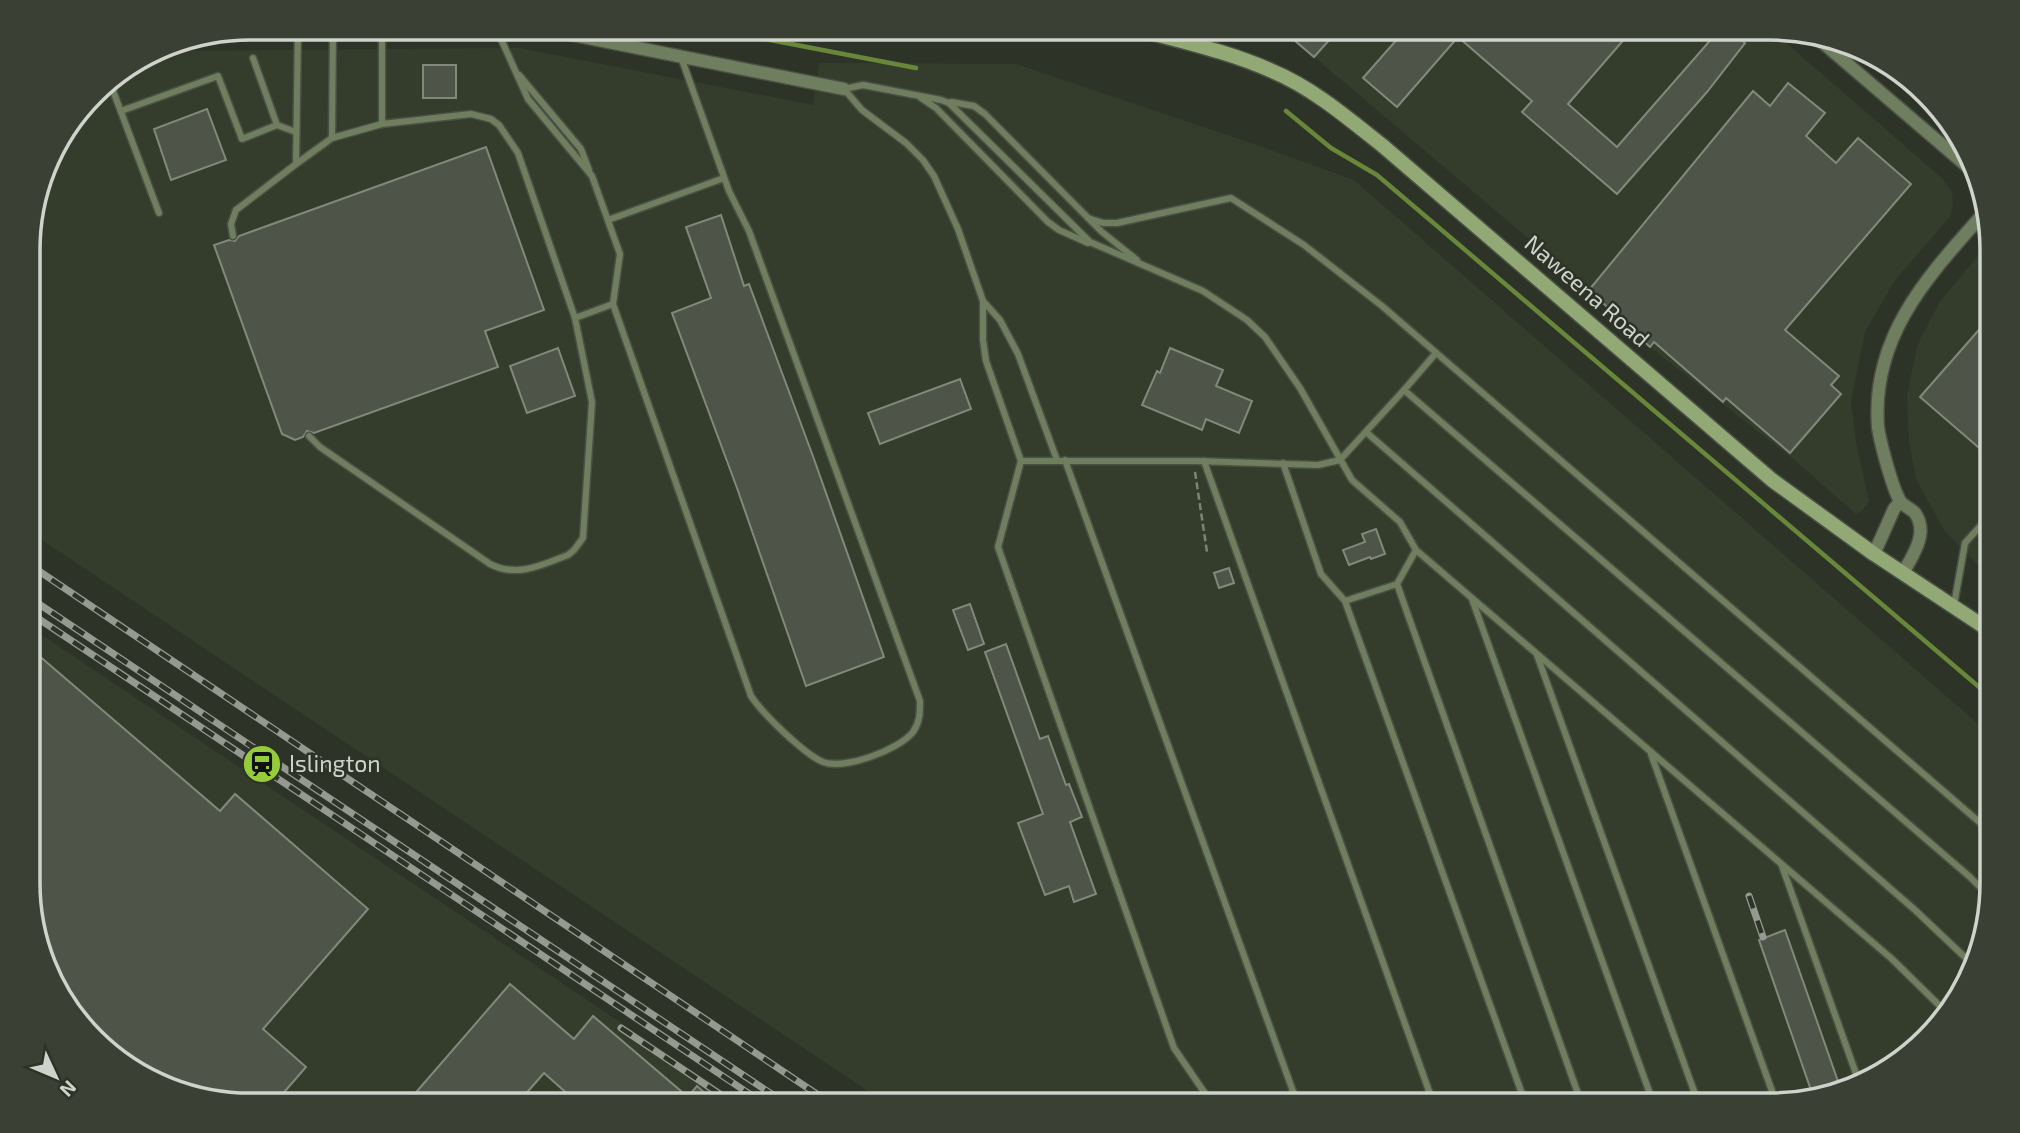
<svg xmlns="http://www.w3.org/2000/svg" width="2020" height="1133" font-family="'Exo 2',sans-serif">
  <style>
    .built { fill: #343d2b }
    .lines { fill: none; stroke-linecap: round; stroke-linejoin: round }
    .stream { stroke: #68873a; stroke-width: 4.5 }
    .building { fill: #4e5447; stroke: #82897b; stroke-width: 2 }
    .lane-casing { stroke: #4b5045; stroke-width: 9 }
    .street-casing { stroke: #4b5045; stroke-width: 15 }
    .secondary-casing { stroke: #4b5045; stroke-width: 17 }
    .path { stroke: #7e8278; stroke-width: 2.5; stroke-dasharray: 7 3.5; stroke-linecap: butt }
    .lane { stroke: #6f7e5e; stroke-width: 6 }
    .street { stroke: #6f7e5e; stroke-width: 12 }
    .secondary { stroke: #92a976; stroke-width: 14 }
    .rail-casing { stroke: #959990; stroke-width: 7 }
    .rail { stroke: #2e3327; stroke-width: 4.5; stroke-dasharray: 13; stroke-linecap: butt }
    .labels { text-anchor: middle; stroke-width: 5; stroke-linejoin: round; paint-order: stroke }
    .street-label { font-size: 23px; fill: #cfd3cb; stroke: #2e3327 }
    .poi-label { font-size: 23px; fill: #cfd3cb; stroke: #2e3327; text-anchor: start }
    .rim { fill: none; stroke: #cfd3cb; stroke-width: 3.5 }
  </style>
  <rect width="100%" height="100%" fill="#2e3327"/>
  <g class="built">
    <polygon points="1280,28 1769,28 1942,178 1952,192 1953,204 1950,217 1895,280 1865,332 1851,401 1856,442 1869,501 1863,510 1856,514 1792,458 1651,348 1589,290"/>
    <polygon points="519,48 813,105 819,63 1016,64 1251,143 1354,180 1992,736 1992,896 1962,993 1881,1075 1783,1105 889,1105 30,532 30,222 51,152 104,84 155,51"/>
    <polygon points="1991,240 1992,580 1944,530 1916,479 1909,442 1907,396 1917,346 1939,303"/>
    <polygon points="30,627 744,1105 250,1105 140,1075 66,1006 30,911"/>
  </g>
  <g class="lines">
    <g class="stream">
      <polyline points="708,28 916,68"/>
      <polyline points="1286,111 1331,148 1377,175 1992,698"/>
    </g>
  </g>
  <g class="building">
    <polygon points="1280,28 1340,28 1314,57"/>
    <polygon points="1407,28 1634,28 1568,104 1617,147 1721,28 1729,28 1745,43 1707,92 1617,194 1522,112 1532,101 1458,37 1397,107 1363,78"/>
    <rect x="423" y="65" width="33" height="33"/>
    <polygon points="1788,83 1825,113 1806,136 1836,163 1858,138 1911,184 1785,330 1839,376 1831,385 1841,394 1790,453 1726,398 1723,402 1654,342 1650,347 1589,290 1753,91 1770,106"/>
    <polygon points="207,109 226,160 171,180 154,129"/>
    <polygon points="486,147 544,310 485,331 498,367 314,433 307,431 303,437 295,440 282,434 214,245 229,240 235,241 239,236"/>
    <polygon points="721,215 744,286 749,284 814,459 884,657 806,686 737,488 672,313 711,298 686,227"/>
    <polygon points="1992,315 1992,459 1920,397"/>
    <polygon points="558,348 575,396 527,413 510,366"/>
    <polygon points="1170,348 1223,370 1216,386 1252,401 1239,433 1206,419 1202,430 1142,405 1157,371 1160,373"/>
    <polygon points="960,379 971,409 880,444 868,413"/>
    <polygon points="1376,529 1385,554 1371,559 1370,557 1349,565 1343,550 1365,542 1362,534"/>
    <polygon points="1229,568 1234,583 1219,588 1214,573"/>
    <polygon points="970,604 984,644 968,650 953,610"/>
    <polygon points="1006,644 1040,739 1048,736 1066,785 1069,784 1082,817 1070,822 1096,894 1074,902 1069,886 1045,895 1018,823 1043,814 985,652"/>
    <polygon points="30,648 220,811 235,794 368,909 263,1029 306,1067 273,1105 250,1105 140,1075 66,1006 30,911"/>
    <polygon points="1785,930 1840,1087 1813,1096 1759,940"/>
    <polygon points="510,984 574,1039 593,1016 688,1097 697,1086 707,1095 699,1105 580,1105 544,1073 516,1105 421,1105 412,1097"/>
  </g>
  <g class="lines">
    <g class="lane-casing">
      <g id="lane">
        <path d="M 496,28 L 528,99 L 592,176 L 620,254 L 613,304 L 751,696 C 763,714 804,754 823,762 C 844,770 899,750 913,732 C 920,722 920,713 920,701 L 749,231 L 729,191 L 681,57"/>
        <polyline points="253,58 277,125 296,132"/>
        <polyline points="519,75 581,149 589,170"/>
        <polyline points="109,80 159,213"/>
        <polyline points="921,98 936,108 1048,222 1059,230 1088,243"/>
        <polyline points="951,102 974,106 985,114 1102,232 1137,260"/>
        <polyline points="121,111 218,76 242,139 277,125"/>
        <polyline points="332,138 333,28"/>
        <polyline points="296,164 332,138 382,124"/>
        <polyline points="1088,218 1103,223 1117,223 1231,198 1304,245 1382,306 1992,833"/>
        <polyline points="608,220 724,178"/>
        <polyline points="233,236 231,224 236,210 296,164 298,28"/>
        <polyline points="983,301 1000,320 1018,354 1057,460"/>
        <polyline points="575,318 613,304"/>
        <polyline points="1436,353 1404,390 1970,877 1991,898"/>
        <polyline points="1366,432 1915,910 1971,963"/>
        <path d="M 309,436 L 320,447 L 490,564 C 517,578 542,565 568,555 L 574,550 L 583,538 L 592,402 L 575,318 L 518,153 L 499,125 L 491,119 L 471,114 L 382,124 L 382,28"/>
        <polyline points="1065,460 1298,1105"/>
        <polyline points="1021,461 1196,461 1318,465 1340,460 1404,390"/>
        <polyline points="1204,461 1434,1105"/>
        <polyline points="1283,463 1321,574 1345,601 1526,1105"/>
        <polyline points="1416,550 1397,584 1582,1105"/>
        <polyline points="1472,599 1654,1105"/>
        <polyline points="1345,601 1397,584"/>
        <polyline points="1954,605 1965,543 1992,513"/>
        <polyline points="1537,655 1699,1105"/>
        <polyline points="1651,754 1777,1105"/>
        <polyline points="1782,866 1859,1082"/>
        <polyline points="1213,1105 1174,1048 998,547 1021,461 986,361 983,340 983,301 958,229 934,176 923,160 906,143 862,110 844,89 863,85 941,100 949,103 1090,242 1203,291 1247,320 1265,337 1300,388 1352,480 1400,522 1416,550 1892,959 1945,1011"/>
      </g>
    </g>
    <g class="street-casing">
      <g id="street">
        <polyline points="538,28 844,89"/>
        <polyline points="1822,42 1968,167"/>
        <polyline points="1874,554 1894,509 1900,502"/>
        <path d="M 1903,573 C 1913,555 1929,533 1915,513 C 1911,508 1902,506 1899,499 C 1892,486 1880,442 1878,427 C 1871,336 1928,276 1984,213"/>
      </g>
    </g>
    <g class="secondary-casing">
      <path id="secondary" d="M 1133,28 C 1179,41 1228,51 1272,71 C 1313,88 1349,119 1383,146 L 1772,480 L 1874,554 L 1992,632"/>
    </g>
    <polyline class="path" points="1195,472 1207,552"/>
    <use href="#lane" class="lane"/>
    <use href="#street" class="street"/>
    <use href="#secondary" class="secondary"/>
    <g class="rail-casing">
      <g id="rail">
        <polyline points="30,565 833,1105"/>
        <polyline points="30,598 788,1105"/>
        <polyline points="30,613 766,1105"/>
        <polyline points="1749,896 1763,937"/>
        <polyline points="621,1028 736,1105"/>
      </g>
    </g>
    <use href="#rail" class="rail"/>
  </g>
  <defs>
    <g id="station-disc" transform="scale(2.0125)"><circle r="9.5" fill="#96cc39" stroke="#2e3327"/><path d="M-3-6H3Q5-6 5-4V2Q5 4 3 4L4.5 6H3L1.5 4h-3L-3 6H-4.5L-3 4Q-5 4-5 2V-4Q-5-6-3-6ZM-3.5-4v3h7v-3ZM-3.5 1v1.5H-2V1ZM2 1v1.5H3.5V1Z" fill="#111"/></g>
  </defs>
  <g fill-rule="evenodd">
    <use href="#station-disc" x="262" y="764"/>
  </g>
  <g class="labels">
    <g class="street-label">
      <text transform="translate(1587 291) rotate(41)" y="8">Naweena Road</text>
    </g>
    <g class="poi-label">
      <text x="289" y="772">Islington</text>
    </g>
  </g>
  <path d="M0 0H2020V1133H0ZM250 40H1770A210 210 0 0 1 1980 250V883A210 210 0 0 1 1770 1093H250A210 210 0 0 1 40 883V250A210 210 0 0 1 250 40Z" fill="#3b4034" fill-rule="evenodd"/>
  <path class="rim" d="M250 40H1770A210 210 0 0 1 1980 250V883A210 210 0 0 1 1770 1093H250A210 210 0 0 1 40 883V250A210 210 0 0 1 250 40Z"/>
  <g transform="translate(56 1077) rotate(134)" stroke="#2e3327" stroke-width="5" paint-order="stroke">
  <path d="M0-5L12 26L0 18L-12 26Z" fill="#cfd3cb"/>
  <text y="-10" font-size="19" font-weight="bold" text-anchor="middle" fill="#cfd3cb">N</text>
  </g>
</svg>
